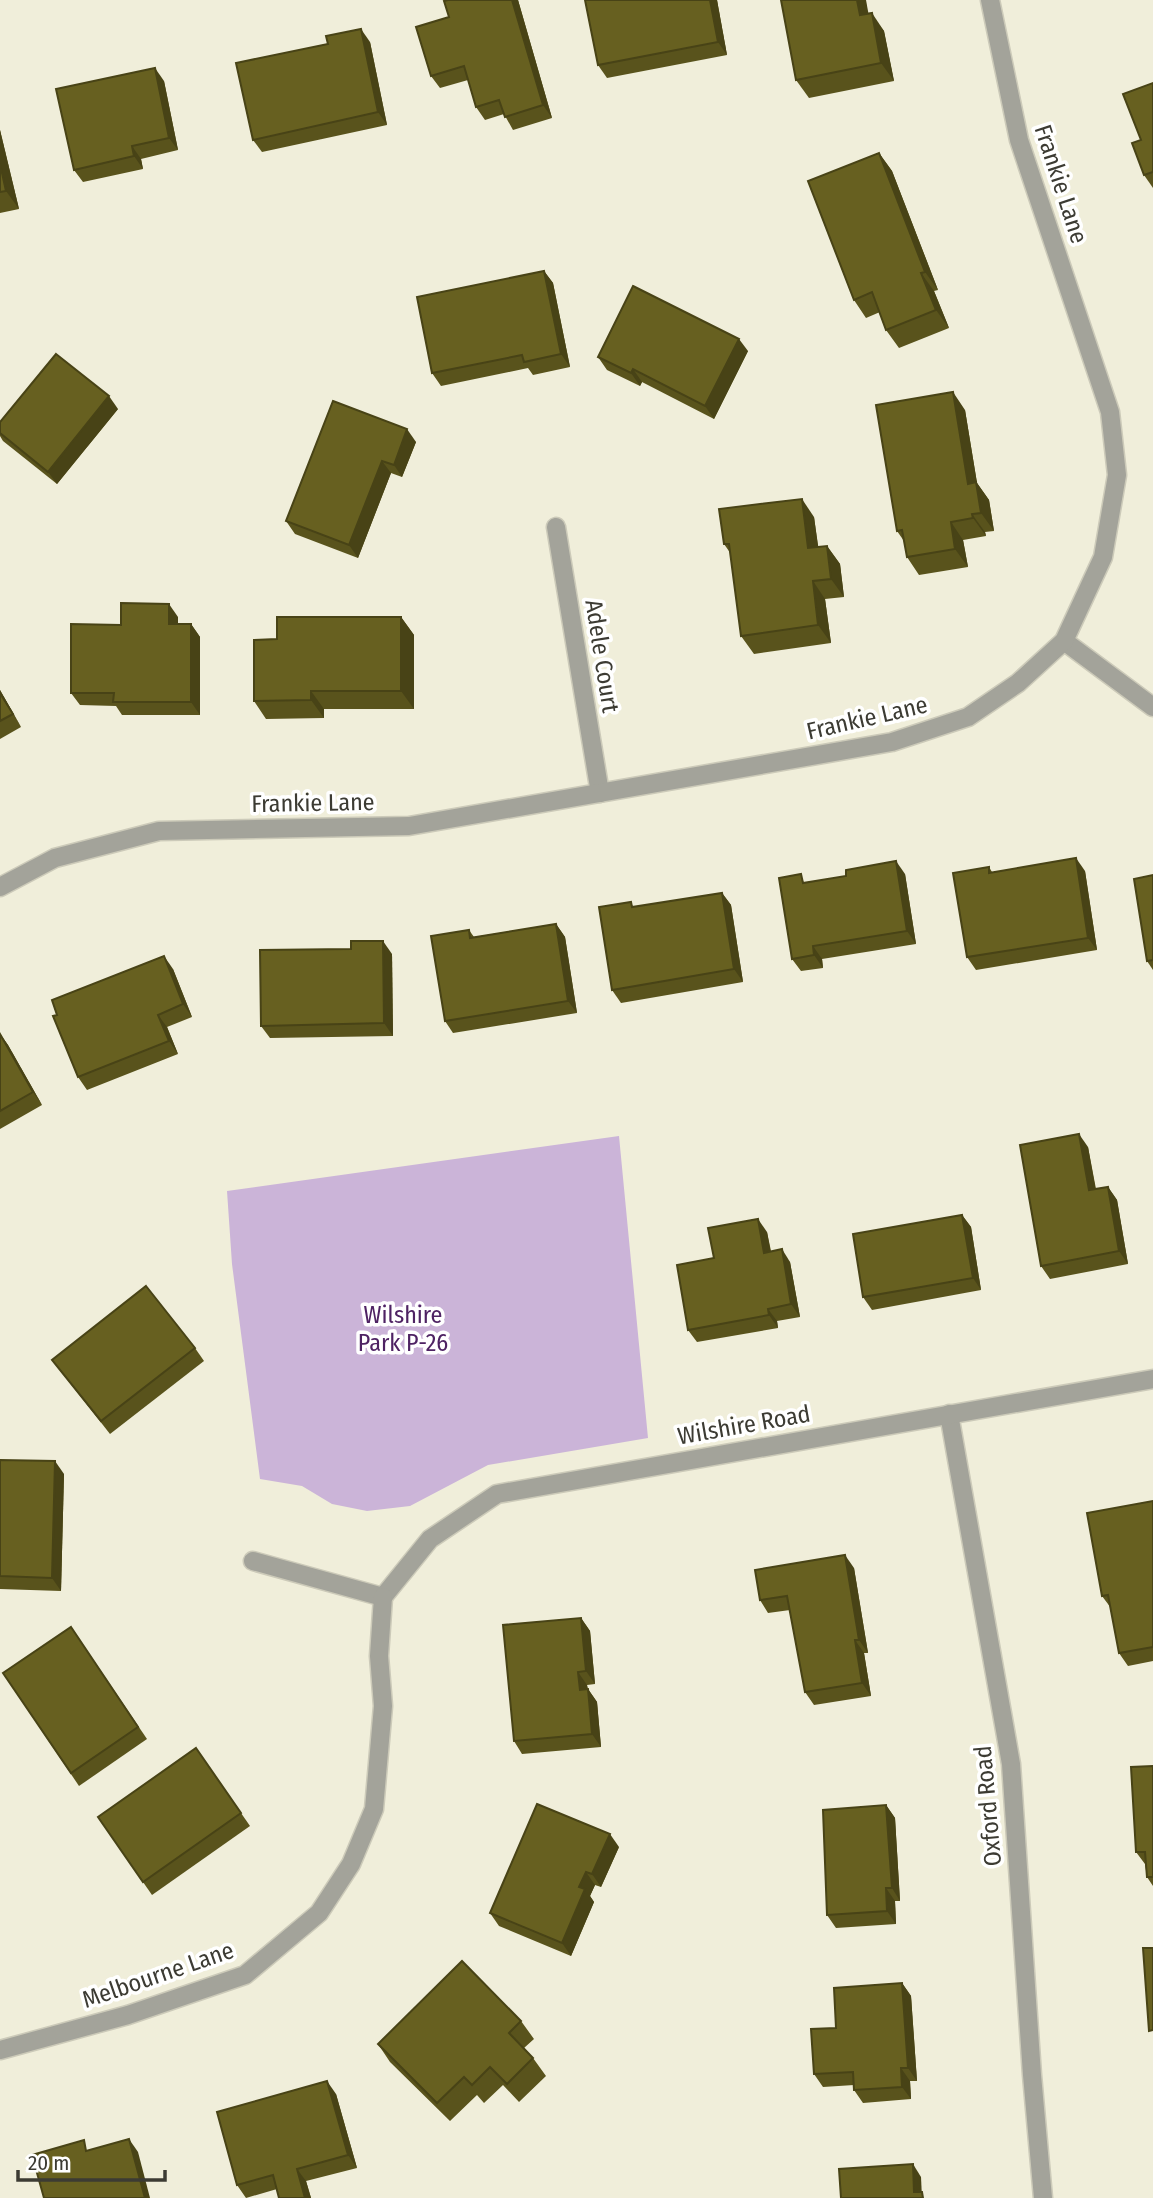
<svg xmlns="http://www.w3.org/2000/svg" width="1153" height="2198" font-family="'Fira Sans Condensed',sans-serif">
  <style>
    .green { fill: #cbb4d8 }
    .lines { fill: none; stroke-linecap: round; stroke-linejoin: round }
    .minor-casing { stroke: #cccab9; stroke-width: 21 }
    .minor { stroke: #a3a39a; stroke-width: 18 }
    .wall { fill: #59531c }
    .shaded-wall { fill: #484316 }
    .building { fill: #676020; stroke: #484316; stroke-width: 2 }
    .labels { text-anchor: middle; stroke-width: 7; stroke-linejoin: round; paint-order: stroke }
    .street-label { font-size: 24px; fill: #3c3b33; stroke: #fff }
    .park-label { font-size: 24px; fill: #4e2263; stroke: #fff }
  </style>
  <rect width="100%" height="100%" fill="#f0eeda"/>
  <polygon class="green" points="619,1136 648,1438 488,1465 410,1506 367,1511 332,1504 302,1486 260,1479 232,1264 227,1191"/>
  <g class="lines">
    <g class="minor-casing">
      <g id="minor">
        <polyline points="556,527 600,793"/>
        <polyline points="1064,641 1153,707"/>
        <polyline points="0,887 55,858 159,831 409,826 892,742 968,717 1018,683 1064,641 1103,557 1117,475 1110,412 1019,140 990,0"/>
        <polyline points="949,1414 1011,1764 1032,2075 1043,2198"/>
        <polyline points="253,1561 383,1597"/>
        <polyline points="383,1597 430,1539 497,1494 1153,1379"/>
        <polyline points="0,2050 128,2015 245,1975 319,1913 351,1864 374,1809 383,1706 379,1656 383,1597"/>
      </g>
    </g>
    <use href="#minor" class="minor"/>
  </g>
  <g class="wall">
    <polygon points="448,0 518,0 552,118 513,130 504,114 485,120 476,107 468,80 440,88 431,76 449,17"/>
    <polygon points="717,0 727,55 607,78 598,65"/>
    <polygon points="869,13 884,31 894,81 809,98 796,80"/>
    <polygon points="370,42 387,125 262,152 253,140"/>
    <polygon points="164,81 178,150 141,159 143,169 83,182 74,170"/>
    <polygon points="1153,83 1153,188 1144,175 1141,140"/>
    <polygon points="0,130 19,209 0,213"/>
    <polygon points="879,153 892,171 938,290 934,291 949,328 899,348 886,330 880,312 866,318 854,300"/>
    <polygon points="544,271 553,283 570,367 533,375 528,368 441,386 432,373"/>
    <polygon points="748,351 714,419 642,382 640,386 607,370 598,357"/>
    <polygon points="333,401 416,442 402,477 391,473 358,558 295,534 286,521"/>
    <polygon points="118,409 57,484 3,441 0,436 0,422"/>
    <polygon points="965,410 977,483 989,500 994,531 985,532 986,536 963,540 968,567 919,575 907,557 904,541 897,531"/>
    <polygon points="814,517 818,547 827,546 840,564 844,597 825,599 831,643 754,654 741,636 731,554 724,544"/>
    <polygon points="178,617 178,624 191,624 200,637 200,715 122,715 116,706 80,705 71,693 121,625"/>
    <polygon points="401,617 414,635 414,709 324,709 324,718 266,719 254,701 277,639"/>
    <polygon points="0,690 21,727 0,739"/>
    <polygon points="989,867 992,872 1085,871 1097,950 976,970 967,957"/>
    <polygon points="905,874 916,944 822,959 823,968 801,971 792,959 807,882"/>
    <polygon points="1153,875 1153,970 1147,961"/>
    <polygon points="722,893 731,905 743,982 621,1003 612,990 634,907"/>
    <polygon points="556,924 565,937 577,1013 453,1033 445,1021 469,930 474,937"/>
    <polygon points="392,954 393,1036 270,1038 261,1026"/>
    <polygon points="173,969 192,1017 167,1027 178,1054 87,1090 78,1077"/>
    <polygon points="0,1034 8,1045 42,1105 0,1129"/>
    <polygon points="1088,1147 1096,1189 1108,1187 1117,1200 1128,1264 1050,1279 1041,1266"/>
    <polygon points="962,1215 971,1227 981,1290 872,1310 863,1297"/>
    <polygon points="767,1232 771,1251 790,1262 800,1317 777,1321 778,1328 697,1342 688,1330 714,1258"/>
    <polygon points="195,1348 204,1361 110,1434 52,1360"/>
    <polygon points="0,1460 64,1474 61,1591 0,1589"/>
    <polygon points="1153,1501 1153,1661 1128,1666 1119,1653 1111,1608 1102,1596"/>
    <polygon points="854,1568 868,1653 864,1653 871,1696 814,1705 805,1692 790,1610 768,1613 760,1600"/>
    <polygon points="581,1618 590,1631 595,1684 587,1685 588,1689 597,1702 601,1747 522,1754 514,1741"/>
    <polygon points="71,1627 147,1739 79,1786 3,1673"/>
    <polygon points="196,1748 250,1826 152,1895 98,1817"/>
    <polygon points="1153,1766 1153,1886 1147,1877 1145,1864 1136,1852"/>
    <polygon points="886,1805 895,1818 900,1901 895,1901 896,1924 836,1928 827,1915"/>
    <polygon points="619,1847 601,1887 595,1885 590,1896 594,1902 571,1956 499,1926 490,1913"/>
    <polygon points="902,1983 911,1996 917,2081 910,2081 911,2099 863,2103 854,2090 854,2085 823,2087 814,2074 836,2028"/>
    <polygon points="521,2021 534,2039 524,2048 533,2058 546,2076 519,2102 503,2085 484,2103 477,2095 450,2121 390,2062 378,2044"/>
    <polygon points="336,2094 357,2168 306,2181 311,2198 279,2198 277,2189 246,2198 237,2185"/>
  </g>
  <g class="shaded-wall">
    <polygon points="512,0 518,0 552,118 543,105"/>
    <polygon points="710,0 717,0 727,55 718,42"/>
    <polygon points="857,0 866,0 872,33 860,15"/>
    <polygon points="872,13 884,31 894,81 881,63"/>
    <polygon points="361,29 370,42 387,125 378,112"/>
    <polygon points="155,68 164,81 178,150 169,138"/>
    <polygon points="0,130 19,209 6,191 0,164"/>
    <polygon points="132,146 141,159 143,169 134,156"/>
    <polygon points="879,153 892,171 938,290 925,272"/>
    <polygon points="544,271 553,283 570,367 561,354"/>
    <polygon points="921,273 934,291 949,328 936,310"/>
    <polygon points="739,339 748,351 714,419 705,406"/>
    <polygon points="633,369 642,382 640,386 631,373"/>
    <polygon points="953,392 965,410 977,483 989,500 994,531 981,513 968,484"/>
    <polygon points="109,396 118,409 57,484 48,472"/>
    <polygon points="407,429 416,442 402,477 394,465"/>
    <polygon points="382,461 391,473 358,558 349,545"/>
    <polygon points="802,499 814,517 821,566 808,548"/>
    <polygon points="972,514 985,532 986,536 973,518"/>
    <polygon points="951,522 963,540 968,567 955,549"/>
    <polygon points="827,546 840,564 844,597 831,579"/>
    <polygon points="813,581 825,599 831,643 818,625"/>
    <polygon points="169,604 178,617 178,637 169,624"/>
    <polygon points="401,617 414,635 414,709 401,691"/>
    <polygon points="191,624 200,637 200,715 191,702"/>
    <polygon points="0,690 21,727 0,693"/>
    <polygon points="311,691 324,709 324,718 311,700"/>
    <polygon points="1076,858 1085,871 1097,950 1088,938"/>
    <polygon points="896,861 905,874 916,944 907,931"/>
    <polygon points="722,893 731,905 743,982 734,969"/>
    <polygon points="556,924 565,937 577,1013 568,1001"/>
    <polygon points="383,941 392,954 393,1036 384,1023"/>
    <polygon points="813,946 822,959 823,968 814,955"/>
    <polygon points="164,956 173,969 192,1017 183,1004"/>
    <polygon points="158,1015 167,1027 178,1054 169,1041"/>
    <polygon points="0,1034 8,1045 42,1105 33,1092"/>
    <polygon points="1079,1134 1088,1147 1098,1203 1089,1190"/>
    <polygon points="1108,1187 1117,1200 1128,1264 1119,1251"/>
    <polygon points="962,1215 971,1227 981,1290 973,1278"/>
    <polygon points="758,1219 767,1232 773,1265 764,1253"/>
    <polygon points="782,1249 790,1262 800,1317 791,1304"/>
    <polygon points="768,1309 777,1321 778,1328 769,1315"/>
    <polygon points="55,1461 64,1474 61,1591 52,1578"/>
    <polygon points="845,1555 854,1568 868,1653 859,1640"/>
    <polygon points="581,1618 590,1631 595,1684 586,1671"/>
    <polygon points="855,1640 864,1653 871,1696 862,1683"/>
    <polygon points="578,1672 587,1685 589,1703 580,1690"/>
    <polygon points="588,1689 597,1702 601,1747 592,1734"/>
    <polygon points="886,1805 895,1818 900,1901 892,1888"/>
    <polygon points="610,1834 619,1847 601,1887 592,1874"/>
    <polygon points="586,1872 595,1885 590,1896 594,1902 571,1956 562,1943 579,1887"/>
    <polygon points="886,1888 895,1901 896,1924 887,1911"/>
    <polygon points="902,1983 911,1996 917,2081 908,2068"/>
    <polygon points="901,2068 910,2081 911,2099 902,2087"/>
    <polygon points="327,2081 336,2094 357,2168 348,2155"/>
    <polygon points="129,2139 138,2152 150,2198 145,2198"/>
    <polygon points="913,2164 921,2177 922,2198 914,2192"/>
    <polygon points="297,2169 306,2181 311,2198 305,2198"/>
  </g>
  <g class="building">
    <polygon points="448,0 512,0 543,105 505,117 499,100 476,107 464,66 431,76 416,27 449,17 444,1"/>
    <polygon points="585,0 710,0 718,42 598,65"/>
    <polygon points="781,0 857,0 860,15 872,13 881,63 796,80"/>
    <polygon points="361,29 378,112 253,140 236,63 328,44 326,36"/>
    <polygon points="155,68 169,138 132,146 134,156 74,170 56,89"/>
    <polygon points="1153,83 1153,172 1144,175 1132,143 1141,140 1123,94"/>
    <polygon points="879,153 925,272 921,273 936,310 886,330 872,292 854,300 808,181"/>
    <polygon points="0,164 6,191 0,192"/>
    <polygon points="544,271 561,354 524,362 522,355 432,373 417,297"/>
    <polygon points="633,286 739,339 705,406 633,369 631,373 598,357"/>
    <polygon points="56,354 109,396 48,472 0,433 0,422"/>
    <polygon points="953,392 968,484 976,482 981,513 972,514 973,518 951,522 955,549 907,557 902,530 897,531 876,405"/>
    <polygon points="333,401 407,429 394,465 382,461 349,545 286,521"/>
    <polygon points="802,499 808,548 827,546 831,579 813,581 818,625 741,636 729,544 724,544 719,509"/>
    <polygon points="121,603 169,604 169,624 191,624 191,702 113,702 114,693 71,693 71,624 121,625"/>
    <polygon points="277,617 401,617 401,691 311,691 311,700 254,701 254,640 277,639"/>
    <polygon points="0,693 13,714 0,721"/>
    <polygon points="1076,858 1088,938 967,957 953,873 989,867 989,873"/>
    <polygon points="896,861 907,931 813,946 814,955 792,959 779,878 801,874 803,883 846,876 846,870"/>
    <polygon points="1153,875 1153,960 1147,961 1134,879"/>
    <polygon points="722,893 734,969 612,990 599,907 631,902 632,907"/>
    <polygon points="556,924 568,1001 445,1021 431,936 469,930 470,938"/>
    <polygon points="351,941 383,941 384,1023 261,1026 260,950 351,949"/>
    <polygon points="164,956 183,1004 158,1015 169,1041 78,1077 53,1016 57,1015 52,1000"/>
    <polygon points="0,1034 33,1092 0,1111"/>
    <polygon points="1079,1134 1089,1190 1108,1187 1119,1251 1041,1266 1020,1145"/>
    <polygon points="962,1215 973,1278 863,1297 853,1234"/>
    <polygon points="758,1219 764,1253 782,1249 791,1304 768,1309 769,1315 688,1330 677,1265 714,1258 708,1228"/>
    <polygon points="146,1286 195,1348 101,1421 52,1360"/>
    <polygon points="0,1460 55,1461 52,1578 0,1576"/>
    <polygon points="1153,1501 1153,1647 1119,1653 1108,1595 1102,1596 1087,1513"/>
    <polygon points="845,1555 859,1640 855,1640 862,1683 805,1692 787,1596 760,1600 755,1570"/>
    <polygon points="581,1618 586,1671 578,1672 580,1690 588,1689 592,1734 514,1741 503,1625"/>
    <polygon points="71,1627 138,1727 71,1773 3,1673"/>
    <polygon points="196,1748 241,1813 143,1882 98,1817"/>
    <polygon points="1153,1766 1153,1877 1147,1877 1145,1852 1136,1852 1131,1767"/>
    <polygon points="537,1804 610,1834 592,1874 586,1872 579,1887 585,1889 562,1943 490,1913"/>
    <polygon points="886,1805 892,1888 886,1888 887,1911 827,1915 823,1810"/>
    <polygon points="1143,1948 1153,1948 1153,2030 1149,2031"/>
    <polygon points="462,1961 521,2021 509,2033 533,2058 507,2084 490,2067 472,2085 464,2077 437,2103 378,2044"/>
    <polygon points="902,1983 908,2068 901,2068 902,2087 854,2090 853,2072 814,2074 811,2029 836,2028 834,1988"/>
    <polygon points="327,2081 348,2155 297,2169 305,2198 279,2198 273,2175 237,2185 217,2112"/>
    <polygon points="129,2139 145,2198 44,2198 32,2155 84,2140 86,2151"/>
    <polygon points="913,2164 914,2192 922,2192 923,2198 841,2198 839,2169"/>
  </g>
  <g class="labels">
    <g class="street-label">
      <text transform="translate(1061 184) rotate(72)" y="8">Frankie Lane</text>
      <text transform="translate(602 656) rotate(81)" y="8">Adele Court</text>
      <text transform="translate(867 718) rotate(-13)" y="8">Frankie Lane</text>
      <text transform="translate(313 803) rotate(-1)" y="8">Frankie Lane</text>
      <text transform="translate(744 1425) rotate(-10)" y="8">Wilshire Road</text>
      <text transform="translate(988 1806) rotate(-95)" y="8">Oxford Road</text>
      <text transform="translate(158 1975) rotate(-19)" y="8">Melbourne Lane</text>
    </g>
    <g class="park-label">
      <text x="403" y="1323">Wilshire<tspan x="403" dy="28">Park P-26</tspan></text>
    </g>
  </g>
  <path d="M18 2170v10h147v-10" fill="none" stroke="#3c3b33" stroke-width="3.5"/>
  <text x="28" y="2170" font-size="21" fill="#3c3b33" stroke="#ffffff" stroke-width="5" paint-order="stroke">20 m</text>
</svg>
